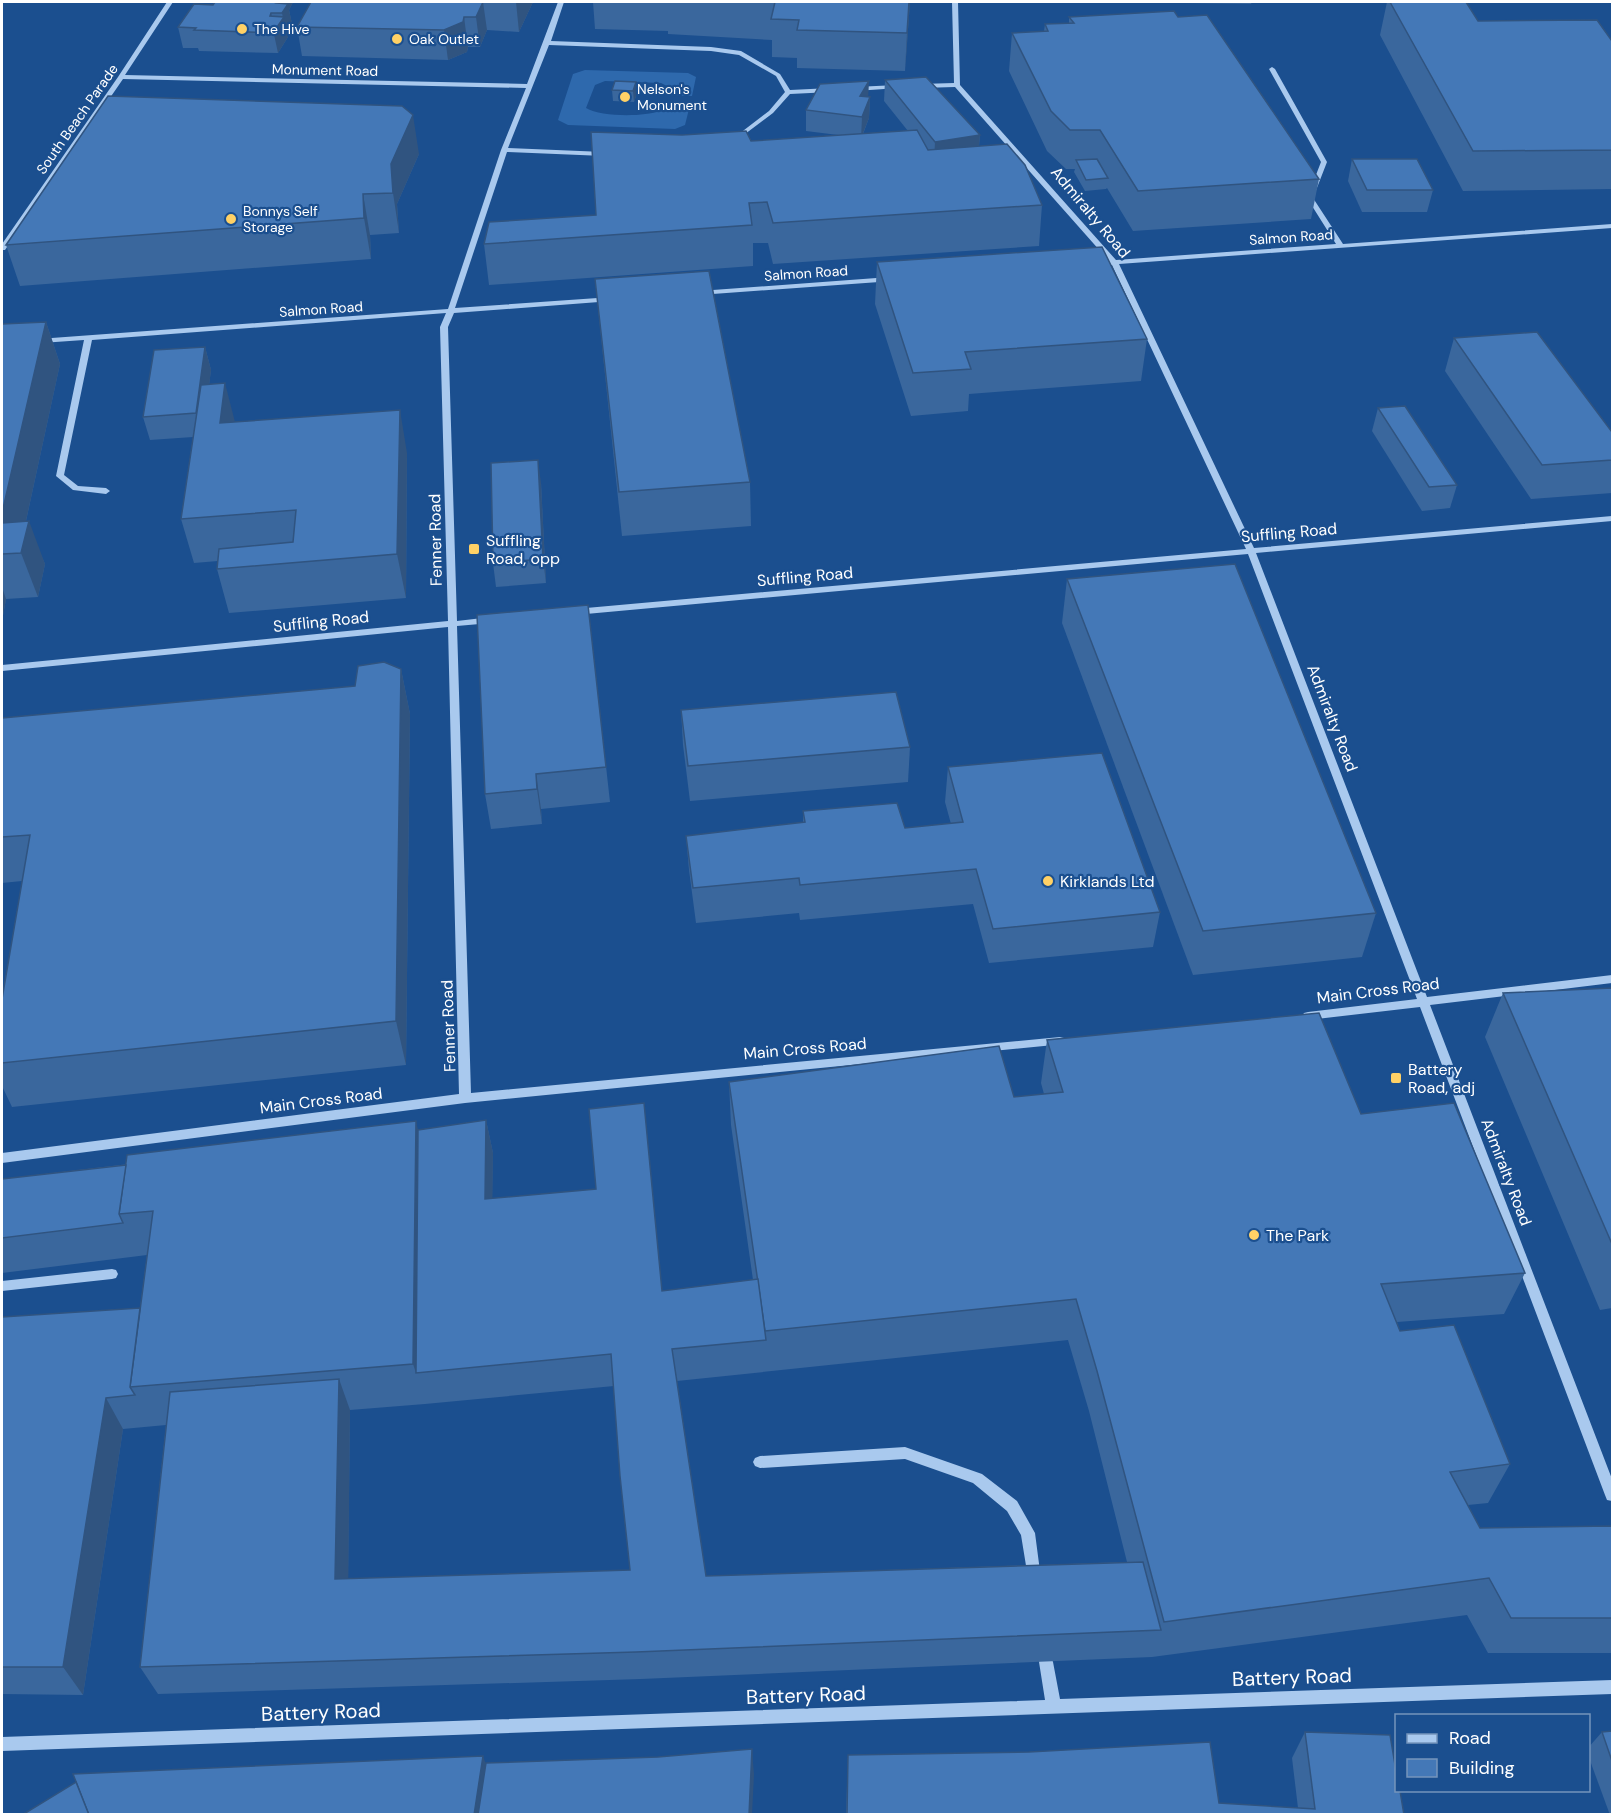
<svg xmlns="http://www.w3.org/2000/svg" width="1614" height="1816" font-family="'DM Sans',sans-serif">
  <style>
    .green { fill: #2e69ad }
    .lines { fill: none; stroke-linecap: round; stroke-linejoin: round }
    .minor { fill: #a9c9ee; fill-rule: evenodd }
    .wall { fill: #3a679d; fill-rule: evenodd }
    .shaded-wall { fill: #305480 }
    .building { fill: #4478b7; stroke: #305480; stroke-width: 1.5 }
    .poi-dot { fill: #ffd166; stroke: #1b4f8f; stroke-width: 2 }
    .labels { text-anchor: middle; stroke-width: 4.5; stroke-linejoin: round; paint-order: stroke }
    .far-poi-label { font-size: 14px; fill: #fff; stroke: #1b4f8f; text-anchor: start }
    .far-street-label { font-size: 14px; fill: #fff; stroke: #1b4f8f }
    .street-label { font-size: 16px; fill: #fff; stroke: #1b4f8f }
    .poi-label { font-size: 16px; fill: #fff; stroke: #1b4f8f; text-anchor: start }
    .near-street-label { font-size: 20px; fill: #fff; stroke: #1b4f8f }
  </style>
  <rect width="100%" height="100%" fill="#1b4f8f"/>
  <path class="green" d="M 585,70 L 688,73 L 696,77 L 692,96 L 666,95 L 669,87 L 661,83 L 605,81 L 595,85 L 586,108 C 601,117 643,117 660,111 L 662,105 L 690,105 L 685,125 L 675,129 L 568,125 L 558,120 L 573,74 Z"/>
  <g class="lines">
    <g class="minor">
      <polygon points="167,2 173,2 125,75 527,84 558,2 564,2 551,41 711,47 741,51 780,74 790,90 831,88 834,90 831,92 790,94 773,113 737,140 734,138 735,137 769,111 785,92 776,76 739,55 711,51 549,45 508,148 604,152 607,154 604,156 507,152 455,308 612,297 616,299 612,301 454,313 448,327 457,621 491,617 496,620 491,623 457,626 471,1093 1060,1037 1064,1038 1066,1041 1064,1044 465,1103 2,1163 2,1153 459,1094 448,627 2,671 2,665 448,621 440,327 446,313 92,340 64,475 78,486 106,488 110,491 106,494 73,490 56,476 84,340 41,343 37,341 38,339 448,309 501,150 526,88 123,79 5,250 2,250 2,244 118,77"/>
      <polygon points="952,2 958,2 960,85 1116,260 1336,244 1307,198 1321,162 1269,69 1272,67 1275,69 1327,162 1313,198 1343,244 1612,224 1612,228 1119,264 1254,548 1612,516 1612,521 1256,553 1427,997 1612,975 1612,983 1430,1005 1612,1479 1612,1501 1607,1500 1605,1495 1420,1007 1308,1020 1304,1019 1302,1016 1304,1013 1308,1012 1417,999 1248,554 575,615 571,612 575,609 1246,549 1112,265 1106,265 1106,261 1109,261 955,87 921,88 918,86 921,84 954,83"/>
      <polygon points="897,85 899,86 899,88 855,91 852,89 855,87"/>
      <polygon points="890,277 894,279 893,281 699,295 695,293 699,291"/>
      <polygon points="112,1269 116,1270 118,1274 116,1278 112,1279 2,1291 2,1281"/>
      <polygon points="905,1447 982,1474 1017,1501 1035,1533 1041,1579 1039,1584 1034,1586 1029,1584 1021,1535 1007,1511 973,1483 905,1459 760,1468 755,1466 753,1462 755,1458 760,1456"/>
      <polygon points="1046,1655 1051,1657 1053,1662 1060,1699 1612,1680 1612,1694 2,1751 2,1737 1045,1700 1039,1662 1041,1657"/>
    </g>
  </g>
  <g class="wall">
    <polygon points="293,2 289,10 292,24 287,32 288,37 278,53 199,51 198,48 183,48 178,27 213,5"/>
    <polygon points="311,2 533,2 519,32 487,30 480,47 468,47 467,52 448,60 302,56 297,27"/>
    <polygon points="593,2 910,2 905,71 797,68 797,58 772,57 772,40 668,34 668,30 668,31 595,29"/>
    <polygon points="1183,2 1252,2 1251,4 1184,3"/>
    <polygon points="1387,2 1466,2 1478,21 1612,41 1612,189 1463,191 1380,35"/>
    <polygon points="1069,17 1178,17 1319,179 1311,219 1133,231 1107,188 1106,189 1085,191 1074,172 1075,169 1066,169 1047,151 1009,71 1012,33 1044,31 1045,24 1069,23"/>
    <polygon points="885,80 980,135 979,146 1042,205 1039,246 773,264 768,243 753,243 753,266 489,285 484,244 596,215 751,141 838,135 806,131 806,110 870,97 869,118 863,134 908,131 884,101"/>
    <polygon points="636,82 637,93 634,102 613,101 612,90"/>
    <polygon points="419,154 397,204 399,233 370,235 371,259 20,286 6,245"/>
    <polygon points="1352,159 1433,190 1427,212 1362,212 1348,181"/>
    <polygon points="877,262 1147,339 1141,381 969,394 968,411 911,416 875,304"/>
    <polygon points="595,279 750,482 751,526 622,536"/>
    <polygon points="46,322 60,364 26,521 45,564 38,597 6,599 2,621 2,324"/>
    <polygon points="1454,338 1612,432 1612,493 1531,499 1445,371"/>
    <polygon points="205,347 211,370 209,385 234,422 407,453 406,598 229,613 217,569 218,561 194,563 181,519 193,437 150,440 143,417"/>
    <polygon points="1378,408 1457,485 1450,508 1422,511 1372,431"/>
    <polygon points="541,483 546,583 496,587 493,563"/>
    <polygon points="1067,579 1376,913 1362,957 1193,975 1062,623"/>
    <polygon points="588,605 610,802 541,809 542,824 491,829 485,794"/>
    <polygon points="401,669 410,714 406,1065 12,1107 2,1086 2,999 22,881 2,883 2,718 355,686"/>
    <polygon points="681,710 910,747 908,782 690,801 683,745"/>
    <polygon points="948,767 1160,912 1153,947 989,963 973,904 800,920 799,913 696,923 689,870 686,836 803,822 803,811 905,828 951,824 945,802"/>
    <polygon points="1612,988 1612,1308 1600,1310 1485,1037 1503,993"/>
    <path d="M 1047,1040 L 1361,1114 L 1525,1273 L 1504,1314 L 1397,1322 L 1400,1331 L 1510,1464 L 1488,1503 L 1468,1505 L 1480,1528 L 1612,1526 L 1612,1653 L 1488,1653 L 1467,1615 L 1152,1657 L 641,1679 L 158,1694 L 140,1667 L 166,1425 L 123,1429 L 83,1695 L 2,1694 L 2,1317 L 140,1308 L 147,1255 L 2,1273 L 2,1179 L 418,1130 L 486,1120 L 493,1153 L 492,1198 L 662,1291 L 753,1280 L 731,1125 L 729,1082 L 1014,1097 L 1044,1094 L 1041,1083 ZM 1068,1340 L 1089,1411 L 1127,1562 L 706,1576 L 677,1381 ZM 614,1386 L 630,1570 L 348,1579 L 350,1410 L 425,1404 Z"/>
    <polygon points="1612,1731 1612,1815 1610,1815 1588,1755 1588,1748 1602,1732"/>
    <polygon points="1305,1732 1404,1815 846,1815 848,1755 1219,1803 1298,1808 1292,1758"/>
  </g>
  <g class="shaded-wall">
    <polygon points="277,2 293,2 289,10 292,24 287,32 288,37 278,53 270,16 271,13 275,31 283,18 282,13 276,3"/>
    <polygon points="483,2 487,30 480,47 476,17"/>
    <polygon points="516,2 533,2 519,32"/>
    <polygon points="909,2 910,2 905,71 907,33"/>
    <polygon points="464,17 468,47 467,52 448,60 444,30"/>
    <polygon points="869,81 868,101 870,97 869,118 861,138 862,117 860,96"/>
    <polygon points="636,82 637,93 634,102 633,91"/>
    <polygon points="413,115 419,154 397,204 399,233 393,193 391,164"/>
    <polygon points="980,135 978,156 934,163 935,142"/>
    <polygon points="363,194 370,235 371,259 364,218"/>
    <polygon points="46,322 60,364 19,553 2,530 2,513"/>
    <polygon points="205,347 211,370 203,436 196,413"/>
    <polygon points="225,383 236,426 220,423"/>
    <polygon points="400,410 407,453 406,598 397,554"/>
    <polygon points="538,460 541,483 546,583 543,559"/>
    <polygon points="29,521 45,564 38,597 21,553"/>
    <polygon points="2,587 6,599 2,621"/>
    <polygon points="401,669 410,714 406,1065 396,1021"/>
    <polygon points="536,774 541,809 542,824 537,789"/>
    <polygon points="486,1120 493,1153 492,1232 485,1199"/>
    <polygon points="416,1121 426,1164 416,1373 413,1364"/>
    <polygon points="339,1379 350,1410 348,1607 335,1579"/>
    <polygon points="106,1398 123,1429 83,1695 63,1667"/>
    <polygon points="752,1749 754,1775 752,1815 749,1815"/>
    <polygon points="483,1756 494,1788 490,1815 474,1815"/>
  </g>
  <g class="building">
    <polygon points="215,2 277,2 276,3 288,4 282,13 271,13 270,16 284,17 273,33 194,30 196,28 178,27 194,4 213,5"/>
    <polygon points="311,2 483,2 476,17 464,17 463,22 444,30 297,27"/>
    <polygon points="758,2 909,2 907,33 797,30 799,20 771,19 775,2"/>
    <polygon points="1390,2 1466,2 1478,21 1597,20 1612,41 1612,150 1473,151"/>
    <polygon points="1174,11 1178,17 1207,15 1319,179 1138,191 1100,130 1070,130 1051,111 1012,33 1048,31 1045,24 1074,23 1069,17"/>
    <polygon points="926,77 980,135 935,142 885,80"/>
    <polygon points="615,81 636,82 633,91 612,90"/>
    <polygon points="869,81 860,96 870,97 862,117 806,110 820,84"/>
    <polygon points="108,96 402,106 413,115 391,164 393,193 363,194 364,218 6,245"/>
    <polygon points="917,130 928,150 1007,144 1025,165 1042,205 773,223 767,202 749,203 752,225 484,244 489,222 596,215 591,132 682,135 746,131 751,141"/>
    <polygon points="1097,159 1108,178 1086,180 1076,160"/>
    <polygon points="1352,159 1417,159 1433,190 1367,190"/>
    <polygon points="1102,247 1147,339 965,352 971,369 913,373 877,262"/>
    <polygon points="709,271 750,482 619,492 595,279"/>
    <polygon points="46,322 2,513 2,324"/>
    <polygon points="1537,332 1612,432 1612,460 1542,465 1454,338"/>
    <polygon points="205,347 196,413 143,417 154,350"/>
    <polygon points="225,383 220,423 400,410 397,554 217,569 219,549 293,542 296,510 181,519 201,385"/>
    <polygon points="1405,406 1457,485 1429,487 1378,408"/>
    <polygon points="538,460 543,559 493,563 491,463"/>
    <polygon points="29,521 21,553 2,554 2,523"/>
    <polygon points="1235,564 1376,913 1203,931 1067,579"/>
    <polygon points="588,605 606,767 536,774 537,789 485,794 477,615"/>
    <polygon points="384,662 401,669 396,1021 2,1063 2,999 30,835 2,837 2,718 355,686 358,666"/>
    <polygon points="896,692 910,747 688,766 681,710"/>
    <polygon points="1102,753 1160,912 993,929 976,869 800,885 799,878 693,888 686,836 805,822 803,811 897,803 905,828 963,822 948,767"/>
    <polygon points="1612,988 1612,1244 1503,993"/>
    <polygon points="1319,1013 1361,1114 1454,1103 1525,1273 1381,1284 1400,1331 1454,1325 1510,1464 1450,1472 1480,1528 1612,1526 1612,1618 1511,1618 1489,1578 1164,1622 1097,1371 1076,1299 765,1331 729,1082 999,1046 1014,1097 1063,1092 1047,1040"/>
    <polygon points="644,1103 662,1291 758,1279 766,1340 672,1349 706,1576 1143,1562 1161,1630 636,1652 140,1667 170,1392 339,1379 335,1579 630,1570 620,1476 611,1354 416,1373 418,1130 486,1120 485,1199 596,1189 589,1109"/>
    <polygon points="416,1121 413,1364 130,1387 153,1211 119,1214 127,1155"/>
    <polygon points="126,1165 119,1214 123,1223 2,1238 2,1179"/>
    <polygon points="140,1308 130,1387 135,1395 106,1398 63,1667 2,1667 2,1317"/>
    <polygon points="1612,1731 1612,1761 1602,1732"/>
    <polygon points="1305,1732 1390,1735 1396,1771 1396,1791 1400,1791 1404,1815 847,1815 848,1755 1029,1752 1210,1742 1219,1803 1315,1809"/>
    <polygon points="752,1749 749,1815 478,1815 486,1763 658,1757"/>
    <polygon points="483,1756 474,1815 89,1815 73,1774"/>
    <polygon points="76,1782 89,1815 22,1815"/>
  </g>
  <g class="poi-dot">
    <circle cx="242" cy="29" r="6"/>
    <circle cx="397" cy="39" r="6"/>
    <circle cx="625" cy="97" r="6"/>
    <circle cx="231" cy="219" r="6"/>
    <rect x="468" y="543" width="12" height="12" rx="3"/>
    <circle cx="1048" cy="881" r="6"/>
    <rect x="1390" y="1072" width="12" height="12" rx="3"/>
    <circle cx="1254" cy="1235" r="6"/>
  </g>
  <g class="labels">
    <g class="far-poi-label">
      <text x="254" y="34">The Hive</text>
      <text x="409" y="44">Oak Outlet</text>
      <text x="637" y="94">Nelson's<tspan x="637" dy="16">Monument</tspan></text>
      <text x="243" y="216">Bonnys Self<tspan x="243" dy="16">Storage</tspan></text>
    </g>
    <g class="far-street-label">
      <text transform="translate(325 70) rotate(1)" y="5">Monument Road</text>
      <text transform="translate(77 119) rotate(-55)" y="5">South Beach Parade</text>
      <text transform="translate(1291 237) rotate(-4)" y="5">Salmon Road</text>
      <text transform="translate(806 273) rotate(-4)" y="5">Salmon Road</text>
      <text transform="translate(321 309) rotate(-4)" y="5">Salmon Road</text>
    </g>
    <g class="street-label">
      <text transform="translate(1091 212) rotate(50)" y="6">Admiralty Road</text>
      <text transform="translate(1289 532) rotate(-5)" y="6">Suffling Road</text>
      <text transform="translate(435 540) rotate(-91)" y="6">Fenner Road</text>
      <text transform="translate(805 576) rotate(-5)" y="6">Suffling Road</text>
      <text transform="translate(321 621) rotate(-6)" y="6">Suffling Road</text>
      <text transform="translate(1333 718) rotate(69)" y="6">Admiralty Road</text>
      <text transform="translate(1378 990) rotate(-7)" y="6">Main Cross Road</text>
      <text transform="translate(448 1026) rotate(-92)" y="6">Fenner Road</text>
      <text transform="translate(805 1048) rotate(-5)" y="6">Main Cross Road</text>
      <text transform="translate(321 1100) rotate(-7)" y="6">Main Cross Road</text>
      <text transform="translate(1507 1172) rotate(69)" y="6">Admiralty Road</text>
    </g>
    <g class="poi-label">
      <text x="486" y="546">Suffling<tspan x="486" dy="18">Road, opp</tspan></text>
      <text x="1060" y="887">Kirklands Ltd</text>
      <text x="1408" y="1075">Battery<tspan x="1408" dy="18">Road, adj</tspan></text>
      <text x="1266" y="1241">The Park</text>
    </g>
    <g class="near-street-label">
      <text transform="translate(1292 1677) rotate(-2)" y="7">Battery Road</text>
      <text transform="translate(806 1695) rotate(-2)" y="7">Battery Road</text>
      <text transform="translate(321 1712) rotate(-2)" y="7">Battery Road</text>
    </g>
  </g>
  <rect width="1614" height="1816" fill="none" stroke="#ffffff" stroke-width="6"/>
  <rect x="1395" y="1714" width="195" height="78" fill="#1b4f8f" stroke="#7695bc" stroke-width="1.5"/>
  <rect x="1407" y="1734" width="30" height="9" fill="#a9c9ee" stroke="#7695bc" stroke-width="1.5"/>
  <text x="1449" y="1744" font-size="18" fill="#ffffff">Road</text>
  <rect x="1407" y="1759" width="30" height="18" fill="#4478b7" stroke="#7695bc" stroke-width="1.5"/>
  <text x="1449" y="1774" font-size="18" fill="#ffffff">Building</text>
</svg>
